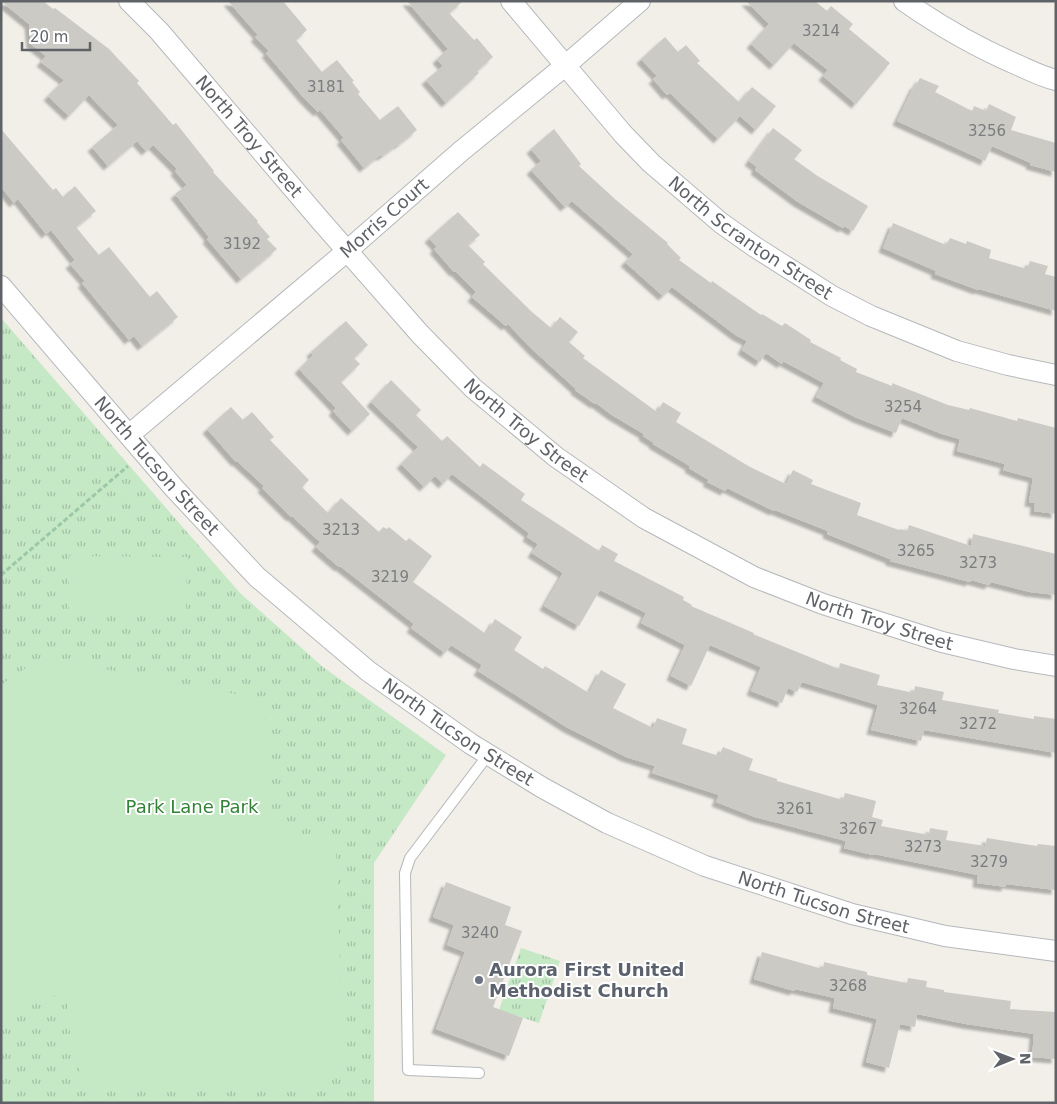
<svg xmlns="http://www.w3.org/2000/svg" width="1057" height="1104" font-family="'DejaVu Sans',sans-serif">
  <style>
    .park { fill: url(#park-tufts) }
    .garden { fill: #c5e8c5 }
    .building { fill: #cccac5; filter: url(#shadow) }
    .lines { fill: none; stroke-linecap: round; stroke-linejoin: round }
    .service-casing { stroke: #b5b8bc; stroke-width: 12 }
    .minor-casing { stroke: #b5b8bc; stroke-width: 22 }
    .path { stroke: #9cc7a9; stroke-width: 3; stroke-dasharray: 5 2.5; stroke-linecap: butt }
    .service { stroke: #fff; stroke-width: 10 }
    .minor { stroke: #fff; stroke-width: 20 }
    .worship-dot { fill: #6b7280; stroke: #fff; stroke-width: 2 }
    .labels { text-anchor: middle; stroke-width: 4; stroke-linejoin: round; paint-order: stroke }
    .number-label { font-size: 15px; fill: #7a7d7f }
    .street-label { font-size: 18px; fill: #5f6368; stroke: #fff }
    .park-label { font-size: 18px; fill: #348238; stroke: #fff }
    .worship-label { font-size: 18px; font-weight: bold; fill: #5b616d; stroke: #fff; text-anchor: start }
  </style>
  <defs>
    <pattern id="park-tufts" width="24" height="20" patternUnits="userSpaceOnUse" patternTransform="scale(1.25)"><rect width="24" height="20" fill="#c5e8c5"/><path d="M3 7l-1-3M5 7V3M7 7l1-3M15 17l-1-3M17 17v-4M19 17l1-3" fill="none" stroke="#a3c0a4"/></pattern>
    <filter id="shadow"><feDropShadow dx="-4.5" dy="4.5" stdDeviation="1" flood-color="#0004"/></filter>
  </defs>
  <rect width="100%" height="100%" fill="#f1efe8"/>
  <g class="park">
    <polygon points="1,318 240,593 323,667 446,755 374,863 374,1103 1,1103"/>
    <polygon points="521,948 560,961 539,1023 499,1010"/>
  </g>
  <g class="garden">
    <polygon points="69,556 187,557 186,611 69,611"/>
    <path d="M 42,657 L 261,699 L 266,722 L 268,746 L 264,786 L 279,827 L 314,837 L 336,847 L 343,1058 L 308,1092 L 85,1086 C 72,1054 67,1025 67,991 L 1,1014 L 1,685 Z"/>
  </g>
  <g class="building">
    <polygon points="1,1 43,1 53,9 55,8 109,49 139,81 137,83 173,125 176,123 214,171 213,172 258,221 257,222 270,237 267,239 277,249 241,279 207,239 209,237 175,194 187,185 175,171 177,169 153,145 146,151 137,141 108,166 92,147 118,125 89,95 69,116 48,96 64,80 41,62 46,56 31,44 29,24"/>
    <polygon points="228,1 283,1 307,30 296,40 322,72 337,60 354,81 352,82 360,92 358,94 380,120 398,106 417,130 398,145 398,144 382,156 380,155 364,168 341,140 344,138 320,110 318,112 304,98 266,53 269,51 255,37 258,35"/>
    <polygon points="407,1 463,1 449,13 474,40 477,38 493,57 477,71 479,73 446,103 426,80 443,66 437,59 448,49"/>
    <polygon points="746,1 815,1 827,11 831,6 853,24 849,29 890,63 856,104 823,76 828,70 794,43 774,65 751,44 769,24"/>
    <polygon points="665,37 678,52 686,45 700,61 697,63 739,102 752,87 776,106 756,130 740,116 718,139 670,93 667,95 653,79 657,76 641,59"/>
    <polygon points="920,78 939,86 935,92 972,111 974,106 986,111 989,104 1016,117 1011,130 1056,143 1056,172 1030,165 1031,163 992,146 985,161 897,121 915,84 916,85"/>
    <polygon points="773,128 802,150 794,159 816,175 868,206 853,231 844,226 843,228 798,202 755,170 757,167 749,161"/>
    <polygon points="1,129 53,190 56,188 63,197 75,186 96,211 76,227 99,255 109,247 150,297 157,291 178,317 142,346 134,336 129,340 82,283 85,281 70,264 75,260 51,230 46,234 18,199 14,203 1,187"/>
    <polygon points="554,129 581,164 579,166 616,200 668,243 667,244 681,258 679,260 711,283 712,281 761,315 762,314 782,326 785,323 811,340 810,342 841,358 840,360 857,369 856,372 892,386 892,383 948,405 969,410 970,408 1017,421 1018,418 1056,428 1056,514 1034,511 1035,503 1029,502 1033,478 1003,470 1005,464 957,451 960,439 942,434 902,418 896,433 857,418 816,397 824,383 783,361 782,364 766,353 760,362 742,350 747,341 737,336 672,287 663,296 625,262 633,254 572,201 565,207 531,170 541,161 531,149"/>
    <polygon points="458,212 480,235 468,245 485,262 483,264 532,312 551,328 560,317 578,332 569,342 585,356 583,358 657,412 663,402 681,413 676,422 750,467 786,484 793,470 813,480 811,484 861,503 857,515 899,530 900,529 907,531 909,525 971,546 973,534 1056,554 1056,595 1030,592 991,582 989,585 971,580 970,582 890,561 890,559 827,534 828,531 775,510 774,511 727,488 725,491 707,482 709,480 689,468 690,466 653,444 654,443 643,436 644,434 612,415 596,403 595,404 575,390 576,389 533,350 508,324 506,326 472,297 476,292 455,271 454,272 434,249 437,247 429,238"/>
    <polygon points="893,223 946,245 950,238 966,244 967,241 991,250 989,258 1027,269 1030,261 1048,266 1045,274 1056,277 1056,311 979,289 978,290 935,274 936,271 883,248"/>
    <polygon points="346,321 368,345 354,358 360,364 341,382 370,414 352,431 333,411 336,408 299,369 313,355 311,352"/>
    <polygon points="391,380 421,410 416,415 442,441 447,436 480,467 483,463 525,494 521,500 599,551 602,545 618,554 614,561 684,597 683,600 692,605 691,606 754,633 753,634 839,669 840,663 880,675 877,685 914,693 915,686 944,692 942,700 999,710 998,713 1034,719 1034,716 1056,719 1056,753 924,730 921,741 871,730 878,705 802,682 797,692 788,688 782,703 751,691 761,667 710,645 691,686 671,676 685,645 641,623 646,613 600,590 579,626 544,606 563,573 532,553 538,544 527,537 529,533 452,474 443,484 435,476 424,487 401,464 418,447 371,402"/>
    <polygon points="231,407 243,420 252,412 274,437 270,440 309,480 302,487 328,513 341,498 379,532 383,527 387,529 389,527 406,541 409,538 432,556 413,582 486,634 495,619 522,637 514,650 543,669 545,666 589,693 601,670 626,684 613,708 653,728 657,718 687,729 682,744 719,756 723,747 753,759 749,770 777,779 777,781 843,800 845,793 876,801 872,817 883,820 881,826 929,835 930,828 948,831 946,840 985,846 987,838 1037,846 1038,844 1056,846 1056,890 1006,884 1006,887 977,883 978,875 874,854 873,855 844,848 846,841 755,817 716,802 719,795 652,773 655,766 626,757 568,728 478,671 482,665 451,645 445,653 411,628 414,624 340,566 339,567 316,547 320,542 292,516 291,517 262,488 264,486 237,461 236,462 207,429"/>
    <polygon points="446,882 511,907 505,925 522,931 493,1007 523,1018 509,1056 436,1029 465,952 447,945 454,925 433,917"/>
    <polygon points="762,952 823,969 824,962 867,972 867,975 907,983 908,978 927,981 926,987 944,990 944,992 1011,1001 1010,1009 1056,1012 1056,1059 1032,1057 1034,1034 966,1024 917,1014 915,1027 900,1024 889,1068 866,1062 877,1019 833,1008 835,998 795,989 794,991 754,979"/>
  </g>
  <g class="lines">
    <g class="service-casing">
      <polyline id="service" points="479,1073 408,1070 405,873 410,858 488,755"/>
    </g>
    <g class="minor-casing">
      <g id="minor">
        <path id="s1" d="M 129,1 L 159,31 L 320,220 L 420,334 L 473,388 L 556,457 L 644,518 L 754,577 L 823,604 L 942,642 L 1014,659 L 1056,666"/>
        <path id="s2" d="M 511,1 L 623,134 L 651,163 L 721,223 L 755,247 L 832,296 L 871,316 L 957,351 L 1008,365 L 1056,375"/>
        <path d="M 904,1 C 941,27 978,48 1020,66 C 1031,71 1043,77 1056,80"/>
        <path id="s3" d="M 1,286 L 174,488 L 257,577 L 368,671 L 471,744 L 543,788 L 607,823 L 705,866 L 852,914 L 945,936 L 1056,951"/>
        <path id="s4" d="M 129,435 L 347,251 L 460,152 L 566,65 L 640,1"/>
      </g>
    </g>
    <g class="path">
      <polyline points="1,575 128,466"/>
      <polyline points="1,1102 2,1103"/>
    </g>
    <use href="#service" class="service"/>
    <use href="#minor" class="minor"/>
  </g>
  <circle class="worship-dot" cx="479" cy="980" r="5"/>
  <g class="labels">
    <g class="number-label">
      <text x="821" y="36">3214</text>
      <text x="326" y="92">3181</text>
      <text x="987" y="136">3256</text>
      <text x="242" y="249">3192</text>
      <text x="903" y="412">3254</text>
      <text x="341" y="535">3213</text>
      <text x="916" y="556">3265</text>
      <text x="978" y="568">3273</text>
      <text x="390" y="582">3219</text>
      <text x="918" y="714">3264</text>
      <text x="978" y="729">3272</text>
      <text x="795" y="814">3261</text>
      <text x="858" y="834">3267</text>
      <text x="923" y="852">3273</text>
      <text x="989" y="867">3279</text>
      <text x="480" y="938">3240</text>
      <text x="848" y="991">3268</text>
    </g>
    <g class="street-label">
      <text dy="6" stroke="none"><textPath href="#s1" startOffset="181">North Troy Street</textPath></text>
      <text dy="6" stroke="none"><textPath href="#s4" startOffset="335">Morris Court</textPath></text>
      <text dy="6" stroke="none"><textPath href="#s2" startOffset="339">North Scranton Street</textPath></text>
      <text dy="6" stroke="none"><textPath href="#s1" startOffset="586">North Troy Street</textPath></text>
      <text dy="6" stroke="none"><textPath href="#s3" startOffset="238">North Tucson Street</textPath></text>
      <text dy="6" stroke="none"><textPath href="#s1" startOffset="991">North Troy Street</textPath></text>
      <text dy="6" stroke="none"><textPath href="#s3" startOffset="642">North Tucson Street</textPath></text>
      <text dy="6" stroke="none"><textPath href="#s3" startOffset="1048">North Tucson Street</textPath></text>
    </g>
    <g class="park-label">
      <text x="192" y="813">Park Lane Park</text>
    </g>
    <g class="worship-label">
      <text x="489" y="976">Aurora First United<tspan x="489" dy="21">Methodist Church</tspan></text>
    </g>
  </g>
  <rect width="1057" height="1104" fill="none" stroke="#5f6368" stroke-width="5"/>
  <g transform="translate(1012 1059) rotate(89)" stroke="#ffffff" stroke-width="4" paint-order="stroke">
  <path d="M0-4L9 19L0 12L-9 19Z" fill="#5f6368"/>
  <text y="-8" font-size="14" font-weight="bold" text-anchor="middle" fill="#5f6368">N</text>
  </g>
  <path d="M22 42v8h68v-8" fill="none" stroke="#5f6368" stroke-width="2.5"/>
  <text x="30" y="42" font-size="15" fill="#5f6368" stroke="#ffffff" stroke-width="4" paint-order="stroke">20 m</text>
</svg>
